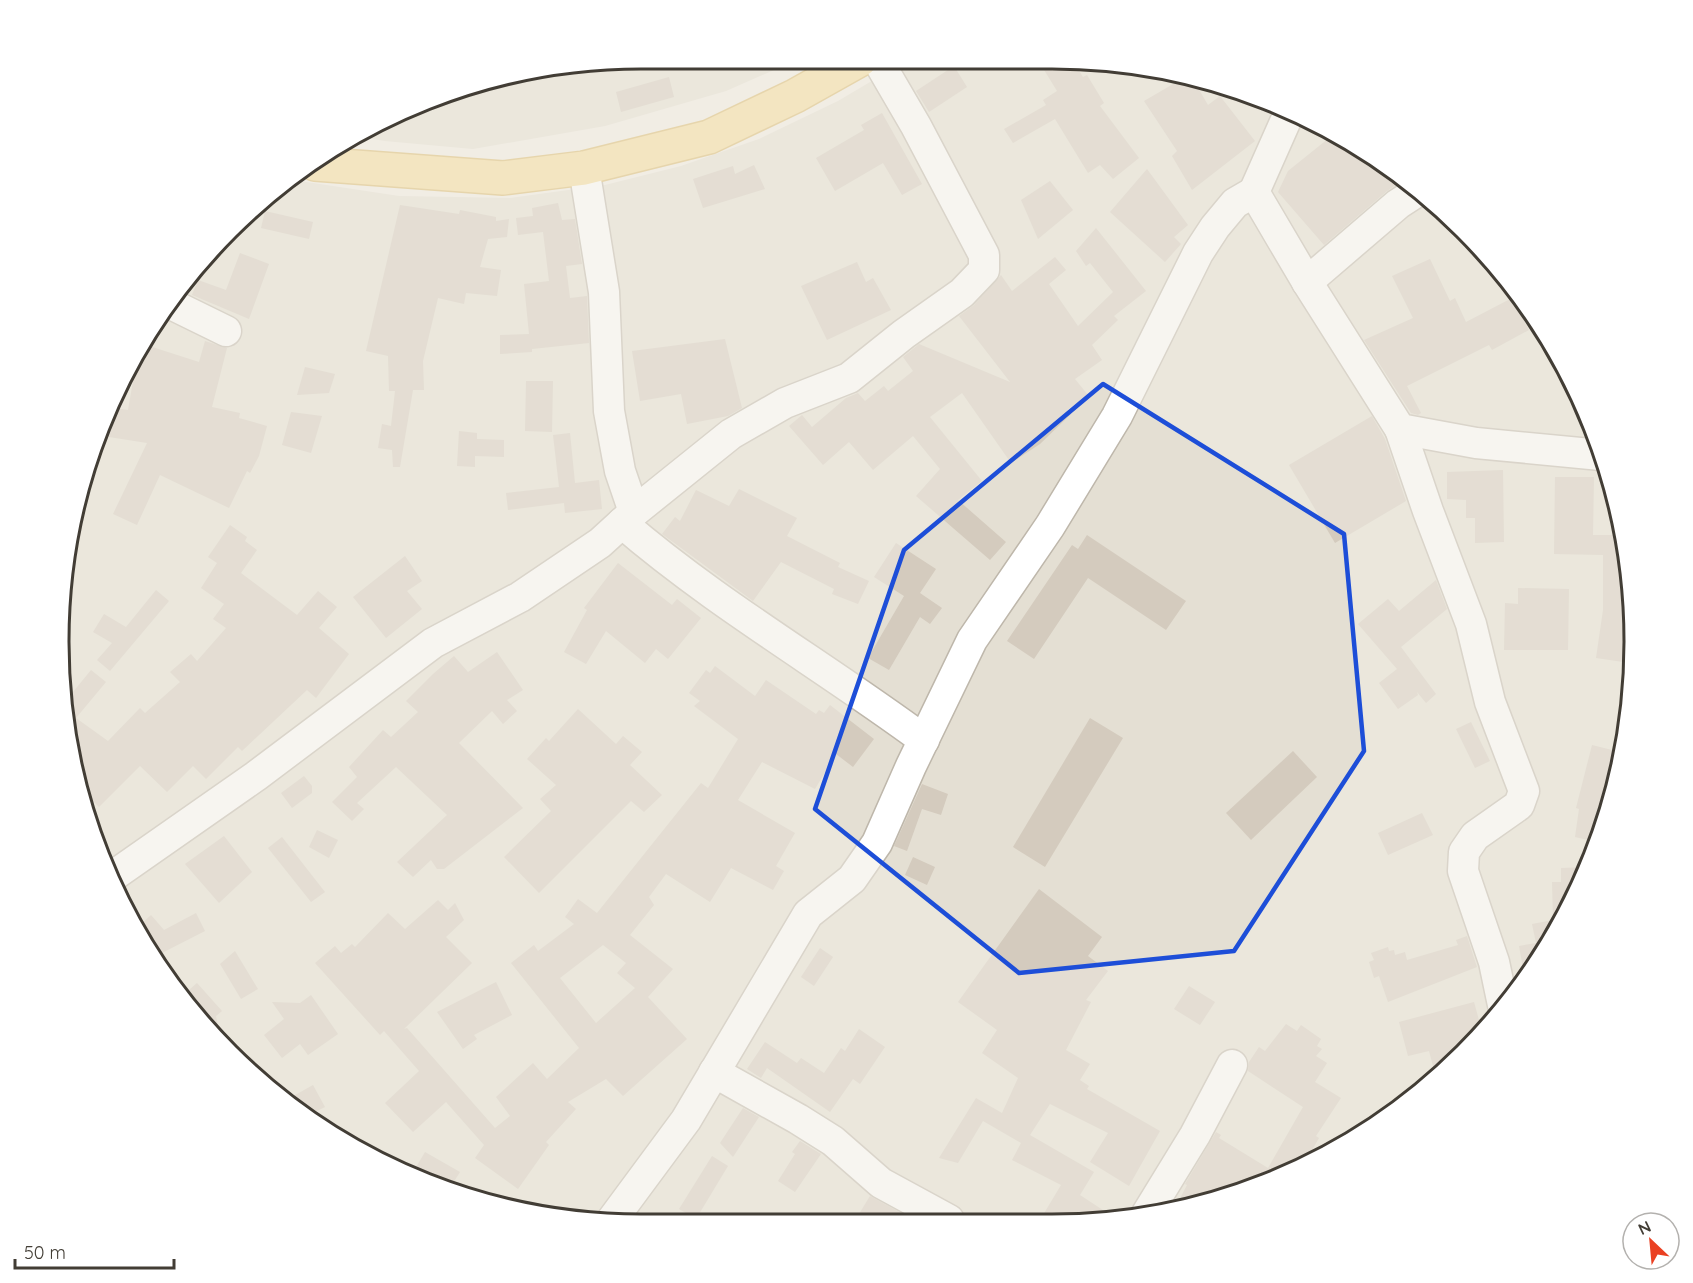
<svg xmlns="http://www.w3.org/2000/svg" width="1693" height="1283" font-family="Quicksand,sans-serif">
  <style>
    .residential { fill: #e4dfd3 }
    .building { fill: #d4cbbe; fill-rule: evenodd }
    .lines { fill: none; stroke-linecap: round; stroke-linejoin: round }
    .minor-casing { stroke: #beb7ab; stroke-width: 33 }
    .major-casing { stroke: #dab869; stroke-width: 36 }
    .minor { stroke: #fff; stroke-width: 30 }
    .major { stroke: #f6db97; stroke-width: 33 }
    .marked { fill: none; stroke: #1d4ed8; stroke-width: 4.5; stroke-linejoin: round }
    .rim { fill: none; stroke: #423d35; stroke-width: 3 }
  </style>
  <rect width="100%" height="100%" fill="#f1ede4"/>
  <g class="residential">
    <polygon points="642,59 799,59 726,91 605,126 473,149 385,141 353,136 490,78"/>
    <polygon points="909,59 1089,60 1203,78 1310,119 1406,179 1536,317 1590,418 1623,527 1634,641 1623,755 1590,864 1536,965 1464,1053 1376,1126 1274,1180 1127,1220 566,1220 454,1193 350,1146 230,1054 157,966 90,829 60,679 70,527 119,383 229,230 293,180 399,196 510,198 605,185 681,166 759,139 838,101"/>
  </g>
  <g class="building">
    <polygon points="1038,60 1072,60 1083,77 1087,75 1104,103 1100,106 1139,158 1113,179 1100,165 1088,173 1055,119 1013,143 1004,129 1046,105 1043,100 1057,91"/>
    <polygon points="954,66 967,87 929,112 916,91"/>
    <polygon points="1187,76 1191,76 1208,105 1220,96 1255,141 1192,190 1172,156 1177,151 1144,101"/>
    <polygon points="669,77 674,97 621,112 616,92"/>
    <polygon points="882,113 922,184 902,195 883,163 835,191 816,158 864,130 861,125"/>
    <polygon points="1334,134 1406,178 1387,191 1324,245 1278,192 1288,171"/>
    <polygon points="754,165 765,189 703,208 693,179 733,166 735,174"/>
    <polygon points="1147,169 1188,225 1174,237 1181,244 1165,262 1110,212"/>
    <polygon points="1050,181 1073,210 1038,239 1021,200"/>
    <polygon points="558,203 562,220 575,219 582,264 566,266 570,298 587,296 589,343 532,349 532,352 500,354 500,335 529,334 524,284 549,281 543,232 518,235 516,218 533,216 532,208"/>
    <polygon points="400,205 459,214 460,210 496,217 496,221 509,219 507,237 488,239 480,267 501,270 497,296 466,293 464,304 438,298 423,361 424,390 413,390 400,467 393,467 392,450 378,448 382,424 391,426 395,391 389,391 388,356 366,351"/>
    <polygon points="265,211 313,222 309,239 261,228"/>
    <polygon points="1096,228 1146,291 1114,316 1118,320 1092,345 1102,360 1075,379 1088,395 1067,410 1071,414 1040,444 1011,463 962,393 930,417 982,481 958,500 1006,542 990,560 916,496 940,469 913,436 873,470 849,442 823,465 789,426 802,415 812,427 846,398 858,393 865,401 884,386 888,391 913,371 903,357 919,344 1010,382 959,316 974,305 1001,275 1012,291 1055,257 1066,270 1049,284 1078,326 1113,292 1090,263 1086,266 1076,251"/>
    <polygon points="240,253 269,264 249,319 192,295 198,280 226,290"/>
    <polygon points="1430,259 1450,301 1455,298 1466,322 1512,298 1529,330 1492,350 1489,345 1407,386 1421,413 1418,415 1411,413 1364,340 1413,318 1392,276"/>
    <polygon points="857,262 866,282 873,278 891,310 827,340 801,286"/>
    <polygon points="725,339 742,408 728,416 687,424 681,394 640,401 632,351"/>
    <polygon points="205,341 227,348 212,407 240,413 239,418 267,426 259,456 250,473 247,471 229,508 160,475 137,525 113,514 147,443 109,437 114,408 128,410 137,358 146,345 199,362"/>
    <polygon points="305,367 335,374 329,393 297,395"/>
    <polygon points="526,381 553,381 552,432 525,431"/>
    <polygon points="291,412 322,416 311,453 282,445"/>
    <polygon points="1372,416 1385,439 1406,501 1335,543 1289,465"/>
    <polygon points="459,431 477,433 477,439 504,440 504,457 475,456 475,467 457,466"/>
    <polygon points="570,433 575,483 599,480 602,509 565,513 564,503 508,510 506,493 559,487 553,435"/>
    <polygon points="1503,470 1504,542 1475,543 1475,518 1466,518 1466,500 1447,499 1447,472"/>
    <polygon points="1555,477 1594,477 1593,535 1624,535 1634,635 1630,663 1596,658 1603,610 1603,555 1554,554"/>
    <polygon points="739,489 797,518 787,536 840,563 838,567 869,581 858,604 832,594 834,589 781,562 753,601 662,534 675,517 680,521 696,490 729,506"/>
    <polygon points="230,525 247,537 245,541 257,550 241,573 297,615 318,591 337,607 319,628 349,654 316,698 307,690 242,751 238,747 206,779 193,766 167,792 140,766 99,807 82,790 64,703 91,670 106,682 76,718 108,741 140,708 145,713 180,682 170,672 191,654 197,661 226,628 213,619 224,604 201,588 217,563 208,557"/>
    <polygon points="1087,535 1186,601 1166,630 1088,578 1034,659 1007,641 1072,545 1078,549"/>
    <polygon points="896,543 936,569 920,593 942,608 930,624 920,617 889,670 868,658 904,596 874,577"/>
    <polygon points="405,556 422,581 407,591 422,609 386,638 353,597"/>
    <polygon points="618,563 672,605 677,599 701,618 668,659 656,649 645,663 606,631 586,664 564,652 587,610 584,608"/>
    <polygon points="1436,580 1447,609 1401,647 1436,694 1426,703 1417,692 1418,695 1398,709 1379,683 1397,669 1358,624 1388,599 1399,611"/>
    <polygon points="1518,588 1569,589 1568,650 1504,650 1505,603 1518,604"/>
    <polygon points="156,590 169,601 110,671 97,660 112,643 93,632 104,614 126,627"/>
    <polygon points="497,652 523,690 507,700 517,711 503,724 492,711 459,743 523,808 444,869 437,869 431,860 413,877 397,862 447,815 396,767 357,803 364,809 352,821 332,802 357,777 349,767 383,730 391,737 418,712 406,701 433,674 454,656 468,672"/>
    <path d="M 715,666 L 755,696 L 766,680 L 816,714 L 819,710 L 824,713 L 830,705 L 874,739 L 853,767 L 836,754 L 815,789 L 762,762 L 738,800 L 795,833 L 776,866 L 784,871 L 773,890 L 731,868 L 710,902 L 666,874 L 649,897 L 654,905 L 630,935 L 673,969 L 648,997 L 687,1039 L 623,1096 L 606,1079 L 568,1102 L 576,1109 L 546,1142 L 549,1145 L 518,1189 L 475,1158 L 484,1145 L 446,1102 L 413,1132 L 385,1103 L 419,1071 L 384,1031 L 380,1035 L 315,963 L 335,946 L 341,953 L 352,944 L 355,947 L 388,913 L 405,929 L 438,900 L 448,910 L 455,903 L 464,920 L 446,937 L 472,963 L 404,1029 L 407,1028 L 495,1128 L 510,1116 L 496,1097 L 533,1063 L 547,1079 L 579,1048 L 511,963 L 534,945 L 538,951 L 574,924 L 565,917 L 578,899 L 597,913 L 701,783 L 708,788 L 738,739 L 694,706 L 700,701 L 689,693 L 706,670 L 710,673 ZM 603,945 L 626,963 L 617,973 L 635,988 L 596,1023 L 560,978 Z"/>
    <polygon points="578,709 616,744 623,736 642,752 630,765 662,795 644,812 631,801 539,893 504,857 551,811 540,799 556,785 527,759 546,738 549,741"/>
    <polygon points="1090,718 1123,738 1045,867 1013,847"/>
    <polygon points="1471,722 1490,761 1475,768 1456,729"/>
    <polygon points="1592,745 1624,753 1597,842 1575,837 1579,809 1576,808"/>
    <polygon points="1293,751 1317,777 1251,840 1226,813"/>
    <polygon points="304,776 312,786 312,793 292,808 281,793"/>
    <polygon points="922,784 948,794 941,815 922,809 907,851 894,846"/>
    <polygon points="1422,813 1433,835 1388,855 1378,833"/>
    <polygon points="317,830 338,840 329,858 309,847"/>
    <polygon points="224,836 252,872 219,903 185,864"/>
    <polygon points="282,837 325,892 311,902 268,848"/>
    <polygon points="913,857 935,867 927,885 905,875"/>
    <polygon points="1589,867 1536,965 1525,979 1519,946 1536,943 1532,924 1553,920 1552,882 1561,882 1561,868"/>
    <polygon points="1039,889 1102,937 1088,956 1108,971 1086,1000 1091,1002 1066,1050 1090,1064 1080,1080 1089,1086 1087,1089 1160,1131 1129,1186 1090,1162 1108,1133 1050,1104 1030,1135 1094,1172 1080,1195 1118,1220 1040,1220 1061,1185 1012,1160 1021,1143 983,1121 958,1163 939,1158 976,1098 1002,1113 1018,1078 982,1053 997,1030 958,1002"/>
    <polygon points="196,913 205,931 158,955 138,927 151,915 164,930"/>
    <polygon points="1467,936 1477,967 1388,1002 1379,976 1374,978 1369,962 1374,960 1371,953 1388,947 1389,951 1394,950 1395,955 1405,952 1407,960 1458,945 1456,940"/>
    <polygon points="820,948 833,957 814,986 801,977"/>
    <polygon points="235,951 258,989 241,999 220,964"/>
    <polygon points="496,982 512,1015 474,1035 477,1039 463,1049 437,1012"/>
    <polygon points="197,983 222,1011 216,1016 222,1045 182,996"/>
    <polygon points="1189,986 1215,1002 1200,1025 1174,1009"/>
    <polygon points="311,995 338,1034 308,1055 300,1044 282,1058 264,1035 284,1019 272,1002 300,1003"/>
    <polygon points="1474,1002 1482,1031 1476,1039 1462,1042 1465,1053 1436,1077 1429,1051 1408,1056 1399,1022"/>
    <polygon points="1286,1024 1297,1031 1301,1025 1321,1039 1317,1046 1322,1049 1316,1056 1327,1063 1315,1082 1341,1098 1316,1136 1319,1138 1304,1164 1274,1180 1176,1206 1187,1185 1185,1184 1216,1132 1221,1135 1219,1138 1268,1168 1303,1107 1248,1071 1249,1062 1259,1047 1265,1051"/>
    <polygon points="859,1029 885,1047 860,1084 853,1079 830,1112 767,1068 761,1078 747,1069 765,1042 797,1063 801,1058 824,1073 841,1048 845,1051"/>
    <polygon points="313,1085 325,1107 309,1115 288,1099"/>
    <polygon points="743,1108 759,1117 733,1157 720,1143"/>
    <polygon points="800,1141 821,1154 795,1192 778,1181 795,1154 792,1152"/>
    <polygon points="425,1152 460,1172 448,1191 419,1178 415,1169"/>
    <polygon points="712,1156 728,1166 696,1219 679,1209"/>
    <polygon points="870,1196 901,1213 897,1220 868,1220 859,1214"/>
  </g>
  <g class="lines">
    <g class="minor-casing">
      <g id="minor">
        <polyline points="1290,111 1254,192 1307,282 1400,429 1476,443 1601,455"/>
        <polyline points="584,168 604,292 609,411 620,471 634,512"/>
        <polyline points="1307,282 1398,204 1418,191"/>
        <polyline points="175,306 226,331"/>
        <polyline points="1400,429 1428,511 1471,624 1490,702 1524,791 1519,805 1475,836 1464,852 1463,871 1494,962 1503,1005"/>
        <path d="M 622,523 C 716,604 824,666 924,740"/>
        <polyline points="113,876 256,776 433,643 520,597 600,543 634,512 731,434 785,403 849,378 904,334 962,293 984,270 984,255 916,126 877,59"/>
        <polyline points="714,1072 798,1119 833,1141 881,1183 949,1220"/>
        <polyline points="1146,1215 1195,1135 1232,1065"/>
        <polyline points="612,1220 686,1120 808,914 852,879 877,843 911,766 972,640 1050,526 1117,416 1198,253 1215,227 1235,203 1254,192"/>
      </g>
    </g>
    <g class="major-casing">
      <polyline id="major" points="315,164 503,178 584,168 709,137 795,96 861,59"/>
    </g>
    <use href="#minor" class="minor"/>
    <use href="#major" class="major"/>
  </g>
  <path d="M0 0H1693V1283H0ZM 1103,384 L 1344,534 L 1364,751 L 1234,951 L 1019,973 L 815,809 L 904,550 Z" fill="#f1ede4" fill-opacity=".55" fill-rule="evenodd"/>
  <path class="marked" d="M 1103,384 L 1344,534 L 1364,751 L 1234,951 L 1019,973 L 815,809 L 904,550 Z"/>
  <path d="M0 0H1693V1283H0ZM641 69H1052A572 572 0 0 1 1624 641V642A572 572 0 0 1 1052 1214H641A572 572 0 0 1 69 642V641A572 572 0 0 1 641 69Z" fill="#fff" fill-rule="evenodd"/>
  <path class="rim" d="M641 69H1052A572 572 0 0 1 1624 641V642A572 572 0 0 1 1052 1214H641A572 572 0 0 1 69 642V641A572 572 0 0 1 641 69Z"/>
  <g transform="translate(1651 1241) rotate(334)"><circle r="28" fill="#ffffff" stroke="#b3b1ae" stroke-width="1.5"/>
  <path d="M0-4.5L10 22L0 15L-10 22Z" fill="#ea4022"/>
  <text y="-9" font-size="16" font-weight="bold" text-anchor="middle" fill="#423d35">N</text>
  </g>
  <path d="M15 1259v9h159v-9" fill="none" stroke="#423d35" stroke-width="3"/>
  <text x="24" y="1259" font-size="18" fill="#423d35" stroke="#ffffff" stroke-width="4.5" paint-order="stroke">50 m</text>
</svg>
